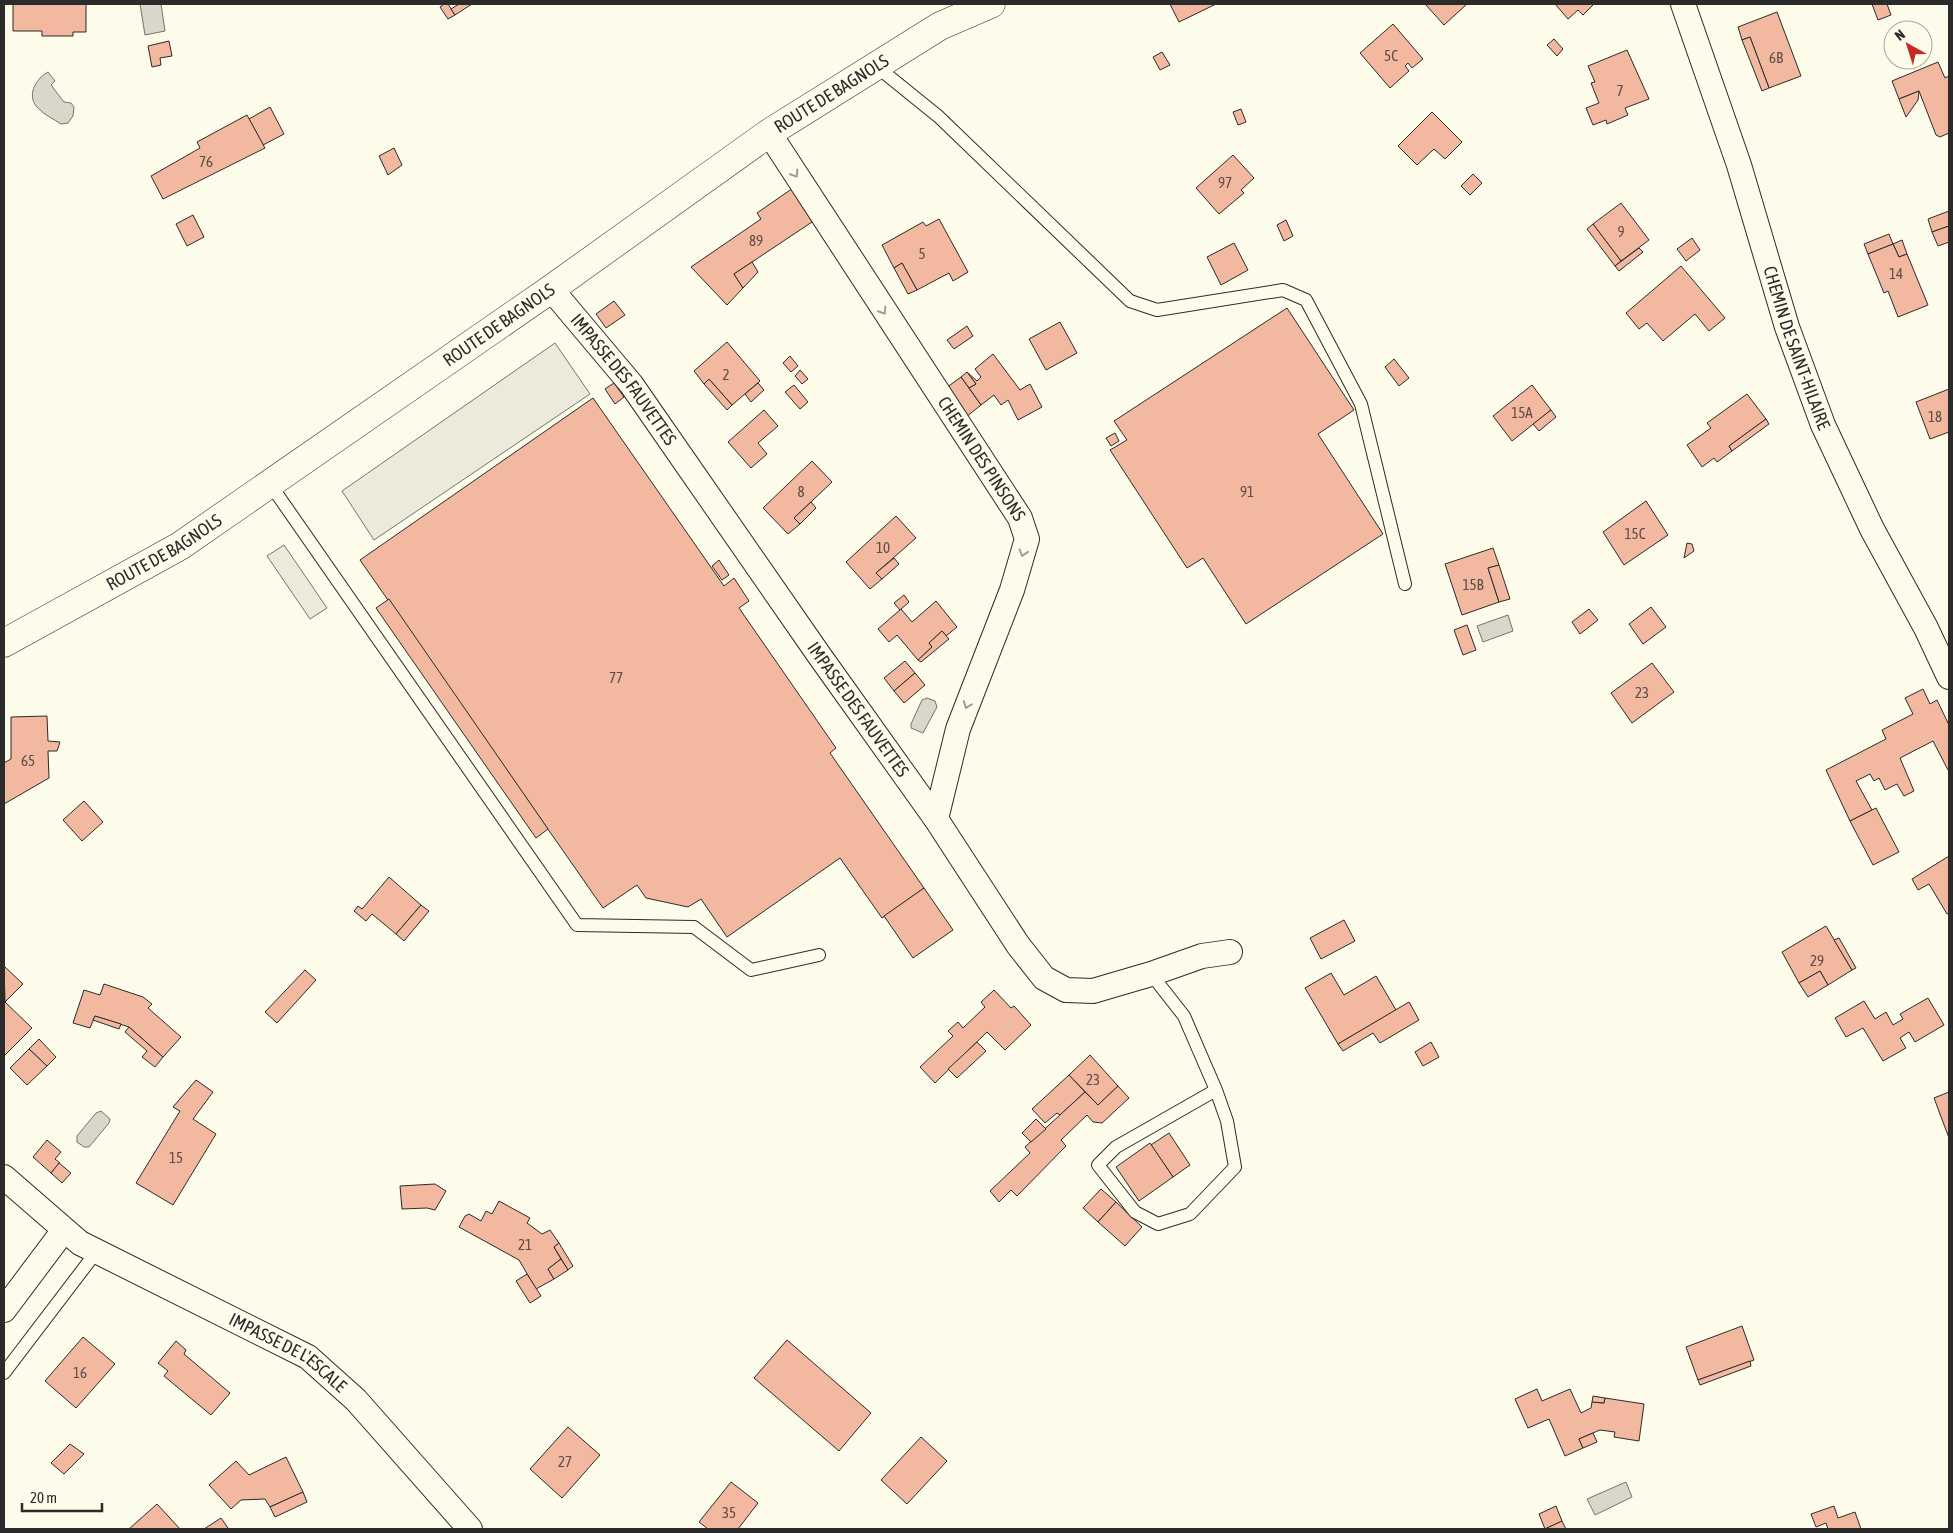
<svg xmlns="http://www.w3.org/2000/svg" width="1953" height="1533" font-family="'Asap Condensed',sans-serif">
  <style>
    .parking { fill: #eceadb; stroke: #74746e }
    .water { fill: #d8d7c9; stroke: #74746e }
    .building { fill: #f2b8a0; stroke: #2b2b2b }
    .lines { fill: none; stroke-linecap: round; stroke-linejoin: round }
    .service-casing { stroke: #2b2b2b; stroke-width: 14 }
    .minor-casing { stroke: #2b2b2b; stroke-width: 26 }
    .primary-casing { stroke: #2b2b2b; stroke-width: 29 }
    .service { stroke: #fdfbea; stroke-width: 12 }
    .minor { stroke: #fdfbea; stroke-width: 24 }
    .primary { stroke: #fdfbea; stroke-width: 28 }
    .oneway { stroke: #9e9d94 }
    .labels { text-anchor: middle; stroke-width: 4; stroke-linejoin: round; paint-order: stroke }
    .number-label { font-size: 15px; fill: #5d4e48 }
    .street-label { font-size: 18px; fill: #2b2b2b; stroke: #fdfbea }
  </style>
  <rect width="100%" height="100%" fill="#fdfbea"/>
  <g class="parking">
    <polygon points="555,343 590,394 374,540 342,491"/>
    <polygon points="284,545 327,608 310,619 267,556"/>
  </g>
  <g class="water">
    <polygon points="140,4 161,4 165,31 145,35"/>
    <path d="M 48,72 L 55,81 L 51,85 L 64,102 L 71,103 L 74,107 L 73,116 L 68,123 L 61,124 C 54,119 44,115 38,108 C 26,97 35,79 48,72 Z"/>
    <polygon points="1508,615 1513,631 1483,642 1477,626"/>
    <polygon points="927,698 935,701 937,707 923,733 911,728 911,724 922,700"/>
    <polygon points="101,1111 110,1119 109,1123 89,1147 84,1147 77,1142 77,1136 96,1113"/>
    <polygon points="1626,1482 1632,1497 1595,1515 1587,1499"/>
  </g>
  <g class="building">
    <polygon points="13,4 86,4 86,32 73,32 73,36 42,36 42,31 13,31"/>
    <polygon points="444,4 448,4 455,15 448,19 440,7"/>
    <polygon points="459,4 472,4 455,15 451,9"/>
    <polygon points="1170,4 1216,4 1179,22"/>
    <polygon points="1425,4 1467,4 1444,25"/>
    <polygon points="1555,4 1594,4 1583,15 1578,10 1568,19"/>
    <polygon points="1872,4 1887,4 1891,15 1878,20"/>
    <polygon points="1777,12 1801,76 1769,88 1750,37 1742,40 1738,27"/>
    <polygon points="1393,24 1423,59 1412,68 1408,63 1405,66 1409,71 1390,88 1360,53"/>
    <polygon points="1750,37 1769,88 1762,91 1742,40"/>
    <polygon points="1554,39 1563,49 1557,56 1547,45"/>
    <polygon points="169,41 172,56 160,58 161,65 152,67 148,46"/>
    <polygon points="1627,50 1649,99 1625,108 1628,115 1607,124 1606,120 1593,125 1586,108 1599,103 1591,83 1595,82 1588,66"/>
    <polygon points="1162,52 1170,65 1160,70 1153,57"/>
    <polygon points="1938,62 1945,78 1949,76 1949,133 1940,137 1936,135 1919,91 1899,99 1892,81"/>
    <polygon points="1919,91 1918,100 1906,117 1899,99"/>
    <polygon points="270,107 284,134 263,145 249,119"/>
    <polygon points="1241,109 1246,122 1238,125 1233,112"/>
    <polygon points="1432,112 1462,142 1445,159 1434,149 1417,165 1398,146"/>
    <polygon points="247,115 265,148 163,199 151,176 200,148 197,142"/>
    <polygon points="394,148 402,165 388,175 379,156"/>
    <polygon points="1233,155 1254,178 1241,190 1244,193 1219,214 1196,188"/>
    <polygon points="1473,174 1482,183 1470,195 1461,186"/>
    <polygon points="793,188 815,220 734,274 743,288 727,305 691,267 761,219 757,213"/>
    <polygon points="1621,203 1649,240 1621,261 1593,224"/>
    <polygon points="1949,211 1949,226 1932,232 1928,219"/>
    <polygon points="193,215 204,237 187,246 176,224"/>
    <polygon points="939,219 968,272 953,281 949,273 917,290 902,263 894,268 882,245 923,222 926,226"/>
    <polygon points="1286,220 1293,236 1284,241 1277,225"/>
    <polygon points="1593,224 1621,261 1615,266 1587,229"/>
    <polygon points="1949,226 1949,242 1938,246 1932,232"/>
    <polygon points="1889,234 1893,244 1868,254 1864,244"/>
    <polygon points="1692,238 1700,250 1686,261 1677,249"/>
    <polygon points="1902,240 1907,254 1899,257 1893,244"/>
    <polygon points="1234,243 1248,270 1221,285 1207,257"/>
    <polygon points="1893,244 1899,257 1907,254 1928,305 1898,317 1888,291 1884,293 1868,254"/>
    <polygon points="1639,248 1643,252 1619,271 1615,266"/>
    <polygon points="752,262 758,272 743,288 734,274"/>
    <polygon points="902,263 917,290 908,294 894,268"/>
    <polygon points="1681,266 1725,318 1709,331 1695,314 1663,341 1647,323 1639,329 1626,313"/>
    <polygon points="614,301 625,315 606,328 596,314"/>
    <polygon points="1287,308 1354,410 1318,434 1383,534 1246,624 1203,558 1187,568 1110,450 1127,440 1114,421"/>
    <polygon points="1060,322 1077,353 1046,370 1029,339"/>
    <polygon points="967,326 973,336 954,349 947,340"/>
    <polygon points="727,342 760,381 732,405 709,379 704,384 694,371"/>
    <polygon points="993,354 1020,390 1030,384 1042,407 1018,420 1008,400 1001,405 994,395 981,405 969,388 976,384 967,372 977,381 981,377 975,369"/>
    <polygon points="790,356 798,366 791,372 783,363"/>
    <polygon points="1394,359 1409,378 1399,386 1385,367"/>
    <polygon points="800,370 808,379 802,384 795,376"/>
    <polygon points="967,372 976,384 969,388 961,377"/>
    <polygon points="961,377 981,405 966,417 946,388"/>
    <polygon points="709,379 732,405 727,410 704,384"/>
    <polygon points="614,383 624,397 615,404 605,389"/>
    <polygon points="758,383 764,390 751,402 745,394"/>
    <polygon points="794,385 808,402 800,409 785,392"/>
    <polygon points="1532,385 1551,410 1512,441 1493,416"/>
    <polygon points="1949,389 1949,432 1930,439 1916,402"/>
    <polygon points="1747,394 1766,419 1729,446 1732,451 1717,462 1714,458 1702,467 1687,445 1711,428 1707,423"/>
    <polygon points="593,398 724,586 734,578 749,601 739,608 836,748 830,753 924,888 882,918 840,858 727,937 701,899 688,907 646,898 637,885 603,908 360,560"/>
    <polygon points="764,410 778,426 758,443 767,454 751,468 728,442"/>
    <polygon points="1551,410 1556,417 1539,431 1533,424"/>
    <polygon points="1766,419 1769,424 1732,451 1729,446"/>
    <polygon points="1115,433 1119,441 1111,446 1106,438"/>
    <polygon points="812,461 832,482 794,518 800,524 788,534 763,508"/>
    <polygon points="1646,501 1668,535 1624,565 1603,532"/>
    <polygon points="811,502 816,508 800,524 794,518"/>
    <polygon points="896,516 916,538 876,573 882,579 870,589 846,562"/>
    <polygon points="1687,543 1692,544 1694,551 1684,558"/>
    <polygon points="1493,548 1499,565 1488,568 1499,602 1462,615 1445,564"/>
    <polygon points="894,558 899,564 882,579 876,573"/>
    <polygon points="719,560 729,575 722,580 712,566"/>
    <polygon points="1499,565 1510,599 1499,602 1488,568"/>
    <polygon points="904,595 909,602 900,610 894,603"/>
    <polygon points="389,599 548,829 536,838 376,608"/>
    <polygon points="936,601 957,627 946,636 942,631 929,643 932,647 918,660 897,635 889,642 878,629 901,609 912,622"/>
    <polygon points="1651,607 1666,627 1643,644 1629,624"/>
    <polygon points="1589,609 1598,620 1580,634 1572,622"/>
    <polygon points="1467,625 1476,650 1463,655 1454,630"/>
    <polygon points="942,631 949,639 921,662 918,660 932,647 929,643"/>
    <polygon points="905,661 915,673 894,691 884,678"/>
    <polygon points="1652,663 1674,692 1632,723 1611,693"/>
    <polygon points="915,673 925,685 904,703 894,691"/>
    <polygon points="1923,689 1930,704 1937,700 1949,725 1949,769 1948,770 1933,741 1900,758 1914,791 1904,796 1897,784 1885,790 1879,778 1874,781 1870,774 1856,781 1872,810 1850,821 1826,770 1886,739 1882,730 1913,714 1905,698"/>
    <polygon points="47,716 48,741 60,742 57,751 48,751 49,778 4,804 4,763 11,759 11,717"/>
    <polygon points="84,801 103,822 82,841 63,820"/>
    <polygon points="1876,808 1899,852 1873,865 1850,821"/>
    <polygon points="1949,856 1949,913 1947,914 1929,884 1918,890 1912,879"/>
    <polygon points="389,877 421,905 396,934 372,914 366,921 354,911 358,906 362,909"/>
    <polygon points="924,888 953,930 913,958 884,916"/>
    <polygon points="421,905 429,911 404,941 396,934"/>
    <polygon points="1344,920 1355,941 1321,959 1310,938"/>
    <polygon points="1826,926 1852,970 1828,985 1820,971 1799,983 1782,952"/>
    <polygon points="1839,938 1856,968 1852,970 1834,940"/>
    <polygon points="5,967 23,984 5,1002 4,968"/>
    <polygon points="305,970 316,980 277,1023 265,1012"/>
    <polygon points="1820,971 1828,985 1808,997 1799,983"/>
    <polygon points="1331,973 1344,995 1376,976 1396,1010 1338,1044 1305,988"/>
    <polygon points="104,984 143,997 152,1004 148,1008 181,1037 163,1057 129,1027 95,1016 90,1028 73,1023 84,990 100,995"/>
    <polygon points="994,990 1011,1008 1014,1006 1031,1025 1005,1050 987,1032 935,1083 920,1067 953,1036 948,1031 958,1022 963,1028 985,1007 981,1002"/>
    <polygon points="1928,998 1944,1025 1915,1042 1909,1032 1900,1038 1906,1048 1883,1061 1863,1028 1846,1037 1835,1018 1864,1001 1875,1019 1886,1012 1893,1025 1903,1019 1900,1014"/>
    <polygon points="5,1002 32,1028 4,1056 4,1002"/>
    <polygon points="1409,1002 1419,1020 1380,1043 1373,1033 1343,1051 1338,1044"/>
    <polygon points="95,1016 121,1024 119,1029 93,1020"/>
    <polygon points="129,1027 163,1057 155,1067 142,1057 147,1051 125,1032"/>
    <polygon points="39,1039 56,1057 47,1066 29,1049"/>
    <polygon points="977,1042 986,1051 957,1078 948,1069"/>
    <polygon points="1431,1042 1439,1057 1423,1066 1415,1052"/>
    <polygon points="29,1049 47,1066 27,1085 10,1068"/>
    <polygon points="1090,1055 1118,1086 1098,1105 1069,1075"/>
    <polygon points="1069,1075 1085,1092 1060,1115 1057,1113 1045,1123 1032,1109"/>
    <polygon points="196,1080 213,1092 193,1119 216,1134 173,1205 136,1183 180,1111 173,1107"/>
    <polygon points="1118,1086 1129,1098 1102,1123 1093,1122 1087,1115 1061,1140 1066,1146 1017,1196 1011,1190 999,1202 990,1191 1030,1153 1025,1147 1085,1092 1098,1105"/>
    <polygon points="1949,1092 1949,1138 1934,1098"/>
    <polygon points="1036,1119 1046,1129 1031,1142 1022,1133"/>
    <polygon points="1169,1133 1190,1165 1173,1177 1151,1145"/>
    <polygon points="47,1140 61,1152 55,1159 60,1163 51,1173 33,1157"/>
    <polygon points="1150,1143 1173,1177 1139,1201 1116,1167"/>
    <polygon points="59,1163 71,1173 62,1183 51,1173"/>
    <polygon points="435,1184 446,1191 435,1210 427,1208 402,1209 400,1186"/>
    <polygon points="1101,1189 1116,1202 1098,1222 1083,1208"/>
    <polygon points="499,1201 530,1218 527,1223 542,1234 550,1230 559,1243 554,1247 561,1259 548,1269 554,1279 536,1289 519,1260 459,1227 465,1216 469,1214 481,1221 486,1211 492,1214"/>
    <polygon points="1116,1202 1142,1227 1125,1246 1098,1222"/>
    <polygon points="559,1243 573,1266 568,1270 554,1247"/>
    <polygon points="561,1259 568,1270 554,1279 548,1269"/>
    <polygon points="527,1274 541,1296 530,1303 516,1281"/>
    <polygon points="1742,1326 1754,1360 1698,1380 1686,1347"/>
    <polygon points="83,1337 115,1364 76,1408 45,1381"/>
    <polygon points="787,1340 871,1413 839,1451 754,1378"/>
    <polygon points="176,1341 186,1350 184,1354 230,1393 211,1415 164,1376 168,1371 158,1363"/>
    <polygon points="1750,1361 1751,1366 1700,1385 1698,1380"/>
    <polygon points="1537,1389 1542,1401 1570,1389 1581,1413 1591,1408 1592,1402 1604,1403 1605,1398 1644,1404 1639,1441 1614,1437 1615,1432 1600,1430 1579,1439 1583,1448 1565,1456 1549,1419 1528,1428 1515,1399"/>
    <polygon points="1593,1396 1605,1398 1604,1403 1592,1402"/>
    <polygon points="568,1427 600,1455 562,1498 530,1469"/>
    <polygon points="1593,1433 1597,1442 1583,1448 1579,1439"/>
    <polygon points="921,1437 947,1461 907,1504 881,1480"/>
    <polygon points="70,1444 84,1454 64,1474 51,1463"/>
    <polygon points="286,1457 303,1492 270,1507 265,1499 241,1500 231,1509 209,1485 236,1461 249,1475"/>
    <polygon points="731,1482 758,1503 738,1529 708,1529 699,1522"/>
    <polygon points="303,1492 307,1502 275,1517 270,1507"/>
    <polygon points="157,1504 180,1529 129,1529"/>
    <polygon points="1556,1506 1562,1521 1545,1529 1539,1514"/>
    <polygon points="1834,1506 1838,1518 1855,1512 1861,1529 1828,1529 1826,1523 1816,1527 1811,1514"/>
    <polygon points="221,1518 228,1528 225,1529 204,1529"/>
    <polygon points="1562,1521 1566,1529 1545,1529"/>
  </g>
  <g class="lines">
    <g class="service-casing">
      <g id="service">
        <polyline points="876,66 939,117 1130,301 1157,310 1283,290 1306,300 1361,404 1405,584"/>
        <polyline points="270,484 577,925 694,927 751,970 819,955"/>
        <polyline points="1151,974 1184,1016 1216,1090 1227,1121 1235,1167 1190,1214 1158,1224 1135,1212 1098,1165 1116,1147 1216,1090"/>
        <polyline points="4,1373 97,1251"/>
      </g>
    </g>
    <g class="minor-casing">
      <g id="minor">
        <path id="s1" d="M 1683,4 L 1739,165 L 1787,327 L 1823,425 L 1872,529 L 1926,628 L 1949,677"/>
        <path id="s2" d="M 769,133 L 1020,518 L 1027,539 L 1012,590 L 958,729 L 936,819"/>
        <path id="s3" d="M 551,289 L 631,384 L 819,655 L 936,819 L 1018,945 L 1044,978 L 1066,990 L 1093,991 L 1151,974 L 1202,956 L 1230,952"/>
        <path id="s4" d="M 4,1177 L 80,1243 L 308,1357 L 356,1400 L 470,1529"/>
        <polyline points="4,1310 64,1230"/>
      </g>
    </g>
    <g class="primary-casing">
      <g id="primary">
        <path id="s5" d="M 4,643 L 180,546 L 551,289 L 769,133 L 940,26 L 991,4"/>
      </g>
    </g>
    <use href="#service" class="service"/>
    <use href="#minor" class="minor"/>
    <use href="#primary" class="primary"/>
  </g>
  <defs><path id="oneway-chevron" d="M-2-3.5L2.5 0L-2 3.5" fill="none" stroke-width="1.6" stroke-linecap="round" stroke-linejoin="round" transform="scale(1.25)"/></defs>
  <g class="oneway">
    <use href="#oneway-chevron" transform="translate(795 174) rotate(58)"/>
    <use href="#oneway-chevron" transform="translate(883 311) rotate(57)"/>
    <use href="#oneway-chevron" transform="translate(1023 553) rotate(107)"/>
    <use href="#oneway-chevron" transform="translate(967 705) rotate(111)"/>
  </g>
  <g class="labels">
    <g class="number-label">
      <text x="1391" y="61">5C</text>
      <text x="1776" y="63">6B</text>
      <text x="1620" y="96">7</text>
      <text x="206" y="167">76</text>
      <text x="1225" y="188">97</text>
      <text x="1621" y="237">9</text>
      <text x="756" y="246">89</text>
      <text x="922" y="259">5</text>
      <text x="1896" y="279">14</text>
      <text x="726" y="380">2</text>
      <text x="1522" y="418">15A</text>
      <text x="1935" y="422">18</text>
      <text x="801" y="497">8</text>
      <text x="1247" y="497">91</text>
      <text x="1635" y="539">15C</text>
      <text x="883" y="553">10</text>
      <text x="1473" y="590">15B</text>
      <text x="616" y="683">77</text>
      <text x="1642" y="698">23</text>
      <text x="28" y="766">65</text>
      <text x="1817" y="966">29</text>
      <text x="1093" y="1085">23</text>
      <text x="176" y="1163">15</text>
      <text x="525" y="1250">21</text>
      <text x="80" y="1378">16</text>
      <text x="565" y="1467">27</text>
      <text x="729" y="1518">35</text>
    </g>
    <g class="street-label">
      <text dy="6" stroke="none"><textPath href="#s5" startOffset="994">ROUTE DE BAGNOLS</textPath></text>
      <text dy="6" stroke="none"><textPath href="#s5" startOffset="589">ROUTE DE BAGNOLS</textPath></text>
      <text dy="6" stroke="none"><textPath href="#s1" startOffset="362">CHEMIN DE SAINT-HILAIRE</textPath></text>
      <text dy="6" stroke="none"><textPath href="#s3" startOffset="116">IMPASSE DES FAUVETTES</textPath></text>
      <text dy="6" stroke="none"><textPath href="#s2" startOffset="389">CHEMIN DES PINSONS</textPath></text>
      <text dy="6" stroke="none"><textPath href="#s5" startOffset="184">ROUTE DE BAGNOLS</textPath></text>
      <text dy="6" stroke="none"><textPath href="#s3" startOffset="521">IMPASSE DES FAUVETTES</textPath></text>
      <text dy="6" stroke="none"><textPath href="#s4" startOffset="336">IMPASSE DE L'ESCALE</textPath></text>
    </g>
  </g>
  <rect width="1953" height="1533" fill="none" stroke="#2b2b2b" stroke-width="10"/>
  <g transform="translate(1908 45) rotate(321)"><circle r="24" fill="#fdfbea" stroke="#a9a89e"/>
  <path d="M0-4L9 19L0 12L-9 19Z" fill="#c62828"/>
  <text y="-8" font-size="14" font-weight="bold" text-anchor="middle" fill="#2b2b2b">N</text>
  </g>
  <path d="M22 1503v8h80v-8" fill="none" stroke="#2b2b2b" stroke-width="2.5"/>
  <text x="30" y="1503" font-size="15" fill="#2b2b2b" stroke="#fdfbea" stroke-width="4" paint-order="stroke">20 m</text>
</svg>
